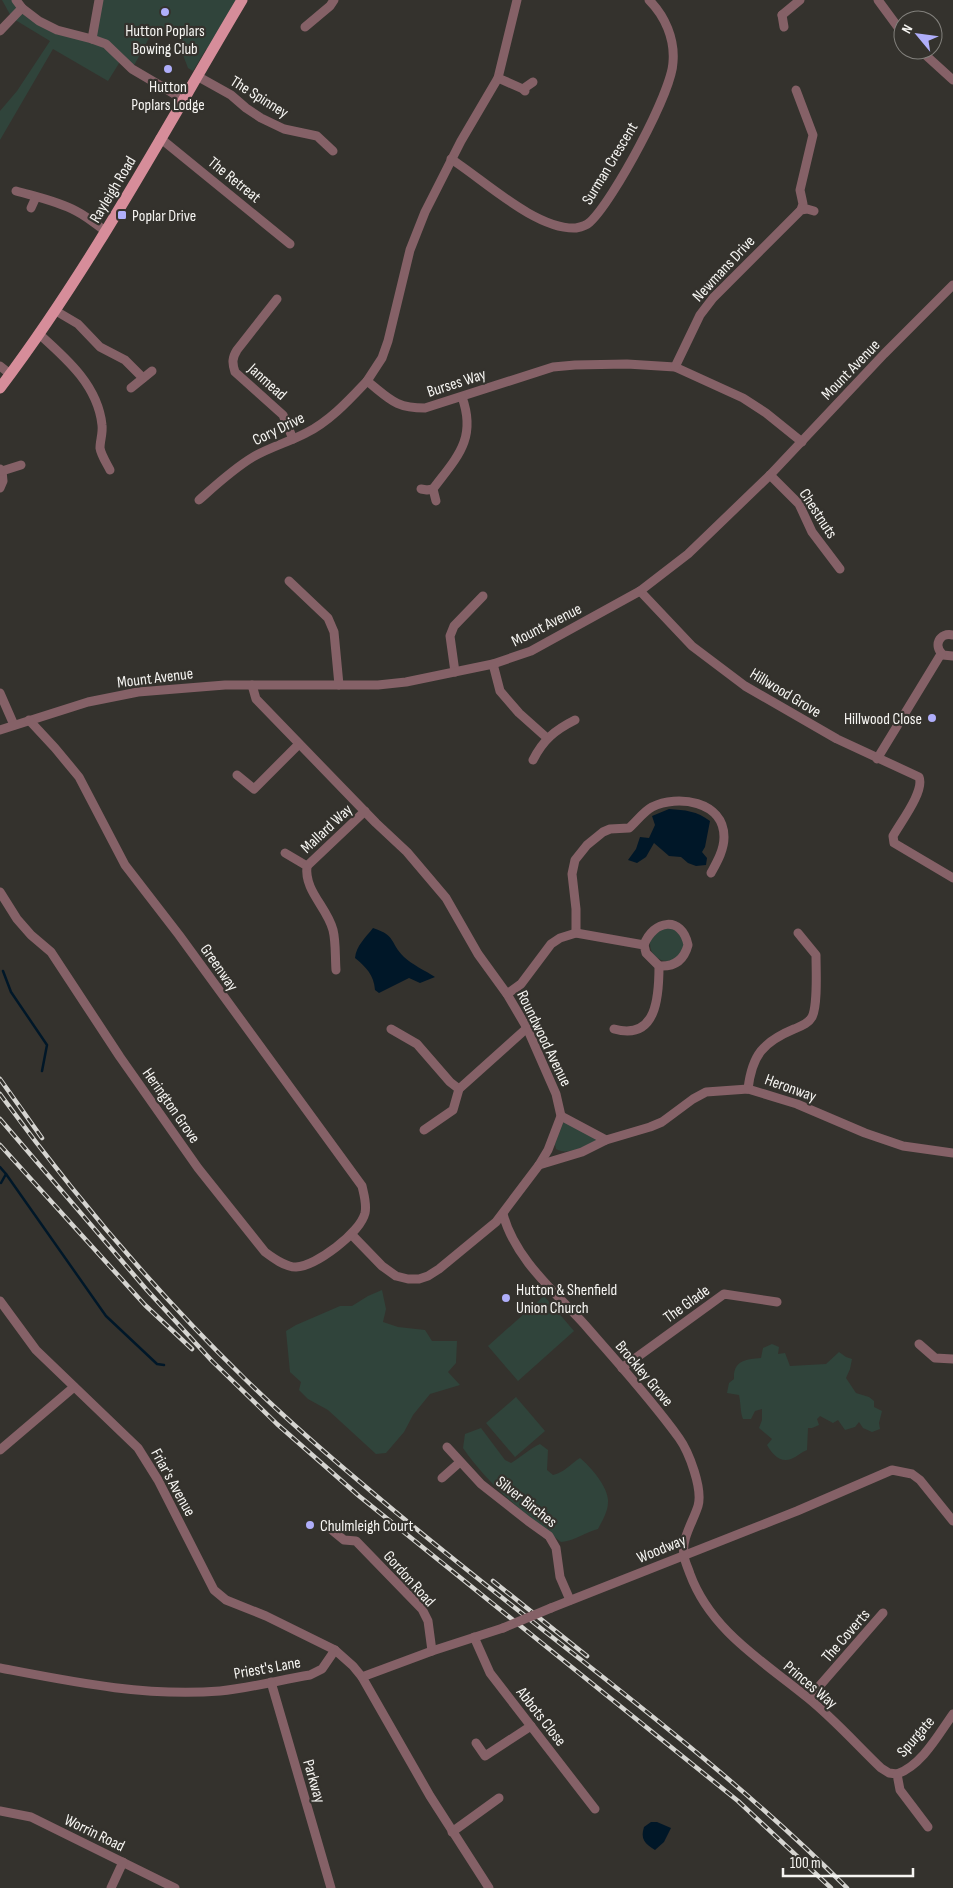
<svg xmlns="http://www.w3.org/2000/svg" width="953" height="1888" font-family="'Sofia Sans Condensed',sans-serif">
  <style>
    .green { fill: #30443b }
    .water { fill: #001728 }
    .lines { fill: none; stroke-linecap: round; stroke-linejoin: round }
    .stream { stroke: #001728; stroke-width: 2.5 }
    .minor { stroke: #856167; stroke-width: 9 }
    .major { stroke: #d68d9a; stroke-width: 11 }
    .rail-casing { stroke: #d5d4d0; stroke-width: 4.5 }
    .rail { stroke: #34322d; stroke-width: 2.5; stroke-dasharray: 8; stroke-linecap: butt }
    .minor-bridge { stroke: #856167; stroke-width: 9 }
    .poi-dot { fill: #afaefa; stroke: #34322d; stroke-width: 2 }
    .labels { text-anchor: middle; stroke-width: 4.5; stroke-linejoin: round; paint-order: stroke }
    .poi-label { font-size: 16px; fill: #f6f5f2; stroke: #34322d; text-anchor: start }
    .street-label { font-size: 16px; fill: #f6f5f2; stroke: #34322d }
  </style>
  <rect width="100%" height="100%" fill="#34322d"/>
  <g class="green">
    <polygon points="2,0 16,0 39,21 91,39 99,0 242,0 211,52 206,49 193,71 188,68 183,55 189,45 159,28 154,29 132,69 121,60 108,81 53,49 0,140 0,111 17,91 50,41 12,18"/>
    <circle cx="667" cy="944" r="17"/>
    <path d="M 564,1121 L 597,1137 L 597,1141 C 586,1146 567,1156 556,1149 L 555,1144 Z"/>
    <polygon points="382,1290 386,1309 383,1322 398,1327 425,1330 432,1341 457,1341 456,1363 448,1372 460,1385 430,1394 413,1415 404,1432 386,1453 376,1454 328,1410 308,1399 299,1390 301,1382 290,1372 286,1331 296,1325 340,1306 352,1306 368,1296"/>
    <polygon points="544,1296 574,1331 518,1381 488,1346"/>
    <path d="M 772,1344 L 779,1347 L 778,1354 L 785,1353 L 790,1366 L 826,1364 L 839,1352 L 846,1357 L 852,1359 L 850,1369 L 846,1378 L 856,1393 L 869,1397 L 874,1401 L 874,1407 L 882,1411 L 879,1423 L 880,1429 L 872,1432 L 863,1428 L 859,1422 L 855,1427 L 845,1430 L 838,1420 L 833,1423 L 820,1416 L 817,1419 L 819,1425 L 812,1428 L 808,1428 L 807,1450 C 801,1452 797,1457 791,1459 C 780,1463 772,1454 767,1445 L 772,1439 L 759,1428 L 762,1420 L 762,1409 L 755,1411 L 751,1419 L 743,1419 C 740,1411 741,1404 739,1395 L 727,1393 L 729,1383 L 734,1379 C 733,1360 747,1359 761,1358 L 763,1348 Z"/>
    <polygon points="516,1397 545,1431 515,1457 486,1423"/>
    <path d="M 481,1428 L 505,1460 L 511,1463 C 521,1457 529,1449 540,1444 L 548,1450 L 547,1470 L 553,1475 C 565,1472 569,1465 580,1458 C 591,1467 609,1488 608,1502 C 608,1512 602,1521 598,1529 C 585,1532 575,1541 561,1542 C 524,1513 490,1487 463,1448 L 465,1434 Z"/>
  </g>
  <g class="water">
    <path d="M 669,809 C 685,810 697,811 710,821 L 705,847 L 702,852 L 707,858 L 706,865 L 696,866 L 688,863 L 681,857 L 669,856 L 654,843 L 646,857 L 637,863 L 628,860 L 636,849 L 640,837 L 649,838 L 655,825 L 652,816 Z"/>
    <path d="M 373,928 C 397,936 389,942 404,957 C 411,964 426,971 435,977 L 420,983 L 409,978 L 379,993 L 375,990 C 374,975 366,967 355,958 C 356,946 366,937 373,928 Z"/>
    <path d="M 651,1822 L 657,1822 L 671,1828 L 664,1842 L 655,1850 C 645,1844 640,1839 644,1827 Z"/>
  </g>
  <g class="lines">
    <g class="stream">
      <polyline points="3,971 11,992 47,1045 42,1071"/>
      <polyline points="0,1167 6,1174 1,1183"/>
      <polyline points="6,1174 106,1316 157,1364 164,1365"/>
    </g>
    <g class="minor">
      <polyline points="16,0 22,8 39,21 57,30 92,39 106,44 132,69 183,99"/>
      <path d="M 517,0 L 498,78 L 461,141 L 425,212 L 410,250 L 388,341 L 382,358 L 367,381 C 390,399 395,408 425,408 L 553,367 L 575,365 L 627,364 L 675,367 L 743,398 L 766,413 L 802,442"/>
      <polyline points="878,0 903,34"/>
      <polyline points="782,15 800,0"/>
      <polyline points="782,15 784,27"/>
      <polyline points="305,27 330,6 334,0"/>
      <polyline points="0,31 22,8"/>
      <polyline points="92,39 99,0"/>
      <polyline points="920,50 953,80"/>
      <polyline points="197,76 231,95 246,108 261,118 284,129 317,136 333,151"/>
      <polyline points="498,78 523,89 525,91"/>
      <polyline points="523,89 533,82"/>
      <polyline points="796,90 813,135 800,190 803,204 801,210"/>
      <polyline points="160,138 290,244"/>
      <path d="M 451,159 C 484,180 536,230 576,228 C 581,227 586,226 590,222 C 613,201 672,92 673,62 C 675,39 665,16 649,0"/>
      <path d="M 16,191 C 37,197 57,201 76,211 C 86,216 96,224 105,231"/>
      <polyline points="31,208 36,197"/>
      <path d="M 277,299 L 237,350 C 232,358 232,363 235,372 L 283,415 L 293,439"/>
      <polyline points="56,311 78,324 100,347 125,360 143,378"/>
      <path d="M 39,334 C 67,359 98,386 102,425 C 103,433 100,441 100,448 C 101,455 107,464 110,470"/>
      <polyline points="0,366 10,374"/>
      <polyline points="675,367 700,315 713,298 801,210 807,209 814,211"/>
      <polyline points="131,388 152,371"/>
      <polyline points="0,469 2,471 3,481 0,488"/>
      <polyline points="2,471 21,465"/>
      <polyline points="770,475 799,504 812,532 840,569"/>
      <polyline points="421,489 427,490 433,489"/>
      <path d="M 199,500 C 216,485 233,469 253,457 C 270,447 289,442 306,433 C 330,421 349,400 367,381"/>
      <path d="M 436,501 L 433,489 C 457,457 477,439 462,397"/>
      <polyline points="289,581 328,618 334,632 339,685"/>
      <path d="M 640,591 L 692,646 L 745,686 L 837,739 L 919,777 C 925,791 900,823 893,836 L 894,843 L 953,878"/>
      <path d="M 953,635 C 939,632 933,646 943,655 L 953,656"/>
      <polyline points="493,664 500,691 519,713 547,738"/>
      <polyline points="455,672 450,636 454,626 483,596"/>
      <polyline points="252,685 256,699 376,823 407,852 446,898 478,954 507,994 527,1028 556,1094 561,1116 548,1150 539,1165 496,1222 439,1269 428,1276 419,1279 408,1279 396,1276 382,1266 352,1235"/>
      <polyline points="0,693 14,725"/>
      <polyline points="0,730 88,702 138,692 225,685 378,685 406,682 493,664 531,651 640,591 688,554 770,475 884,354 953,285"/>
      <polyline points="877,759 941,654"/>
      <path d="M 533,760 C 543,740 555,730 575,720"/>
      <polyline points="237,775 254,789 299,744"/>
      <path d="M 285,853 L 307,866 C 304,891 327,907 333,930 C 336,942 335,957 336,970"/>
      <polyline points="307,866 365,811"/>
      <path d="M 0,892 L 17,919 L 31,935 L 51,952 L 120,1057 L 198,1168 L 265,1252 C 273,1258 285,1267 296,1267 C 316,1266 360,1233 365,1213 C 367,1204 364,1195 362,1186 L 179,935 L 125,865 L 79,777 L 55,748 L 29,720"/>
      <path d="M 576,933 L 576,909 L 572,874 L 575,860 L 587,845 L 603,832 L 610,829 L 629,828 C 637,821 643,812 652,807 C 677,794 724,801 724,837 C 724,850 717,862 711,873"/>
      <path d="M 644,945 C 653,920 682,915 688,945 C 684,960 674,967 659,966"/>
      <path d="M 507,994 L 521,984 L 551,944 L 560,938 L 576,933 L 644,945 L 646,953 L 659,966 C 659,996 657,1041 614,1029"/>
      <polyline points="391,1029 417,1044 450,1082 459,1089 527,1028"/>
      <path d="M 748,1089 C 752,1055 763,1042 794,1029 C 801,1026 808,1024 812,1017 C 818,1005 816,970 816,955 L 798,933"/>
      <polyline points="561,1116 606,1140"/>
      <polyline points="424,1130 453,1110 459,1089"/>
      <polyline points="539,1165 582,1152 606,1140 650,1127 662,1122 693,1099 706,1092 748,1089 797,1104 865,1133 903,1146 953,1153"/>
      <path d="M 503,1214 C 515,1259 555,1292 585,1325 C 617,1362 651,1399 679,1438 C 689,1452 703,1489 698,1506 C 693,1522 681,1539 684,1556 C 685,1562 688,1568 690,1574 C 711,1631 763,1661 808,1698 C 834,1719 857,1745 881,1768 L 889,1773 L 897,1774 L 900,1790 L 928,1827"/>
      <polyline points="0,1301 36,1350 138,1448 158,1480 214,1590 226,1600 266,1616 335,1650"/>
      <polyline points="919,1344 935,1358 953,1359"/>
      <polyline points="622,1368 724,1294 777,1302"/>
      <polyline points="447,1447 481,1484 528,1521 549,1536 556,1548 560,1577 570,1600"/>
      <polyline points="0,1450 74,1387"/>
      <polyline points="442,1478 460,1462"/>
      <polyline points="327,1526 344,1540 356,1541 422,1609 428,1621 432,1651"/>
      <polyline points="551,1608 797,1511 892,1470 912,1474 920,1480 953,1521"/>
      <polyline points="474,1637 490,1673 595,1809"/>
      <path d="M 0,1668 C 73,1682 145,1697 220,1691 C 250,1688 280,1680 310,1675 L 322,1669 L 335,1650 L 353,1666 L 362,1677 L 430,1796 L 489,1888"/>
      <polyline points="362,1677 432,1651 503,1628"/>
      <polyline points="271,1682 331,1888"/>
      <polyline points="809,1698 883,1613"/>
      <polyline points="476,1743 485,1756 531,1726"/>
      <path d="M 897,1774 C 922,1765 938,1735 953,1714"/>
      <polyline points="0,1811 31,1817 175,1888"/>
      <polyline points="452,1832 499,1798"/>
      <polyline points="111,1888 123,1862"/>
    </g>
    <path class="major" d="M 0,388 C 92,266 164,131 242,0"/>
    <g class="rail-casing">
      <g id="rail">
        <polyline points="0,1079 42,1138"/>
        <path d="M 0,1094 C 73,1194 155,1291 244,1378 C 283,1416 324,1452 366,1487 C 525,1623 699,1740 847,1888"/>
        <polyline points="0,1119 146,1289 212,1361 277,1424 359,1496 738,1801 831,1888"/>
        <polyline points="0,1145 145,1305 192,1349"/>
        <polyline points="493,1581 587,1656"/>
      </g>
    </g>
    <use href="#rail" class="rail"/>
    <polyline class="minor-bridge" points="503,1628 551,1608"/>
  </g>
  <g class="poi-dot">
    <circle cx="165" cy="12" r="5"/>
    <circle cx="168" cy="69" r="5"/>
    <rect x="117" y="210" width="10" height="10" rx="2.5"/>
    <circle cx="932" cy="718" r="5"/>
    <circle cx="506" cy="1298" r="5"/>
    <circle cx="310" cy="1525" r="5"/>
  </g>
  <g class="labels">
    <g class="poi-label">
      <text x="165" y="36" text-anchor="middle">Hutton Poplars<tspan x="165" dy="18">Bowing Club</tspan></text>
      <text x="168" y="92" text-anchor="middle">Hutton<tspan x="168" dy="18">Poplars Lodge</tspan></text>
      <text x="132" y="221">Poplar Drive</text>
      <text x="922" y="724" text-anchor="end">Hillwood Close</text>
      <text x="516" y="1295">Hutton &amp; Shenfield<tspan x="516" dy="18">Union Church</tspan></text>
      <text x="320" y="1531">Chulmleigh Court</text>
    </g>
    <g class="street-label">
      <text transform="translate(260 96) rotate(32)" y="6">The Spinney</text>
      <text transform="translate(609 163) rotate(-59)" y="6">Surman Crescent</text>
      <text transform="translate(235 179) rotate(39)" y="6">The Retreat</text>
      <text transform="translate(112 189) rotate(-59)" y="6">Rayleigh Road</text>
      <text transform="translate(723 268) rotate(-47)" y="6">Newmans Drive</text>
      <text transform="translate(850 369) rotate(-46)" y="6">Mount Avenue</text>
      <text transform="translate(268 381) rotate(42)" y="6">Janmead</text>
      <text transform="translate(456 382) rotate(-18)" y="6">Burses Way</text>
      <text transform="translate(278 428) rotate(-26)" y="6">Cory Drive</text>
      <text transform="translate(819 513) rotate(57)" y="6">Chestnuts</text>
      <text transform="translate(546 624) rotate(-27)" y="6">Mount Avenue</text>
      <text transform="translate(155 677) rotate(-7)" y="6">Mount Avenue</text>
      <text transform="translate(786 692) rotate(31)" y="6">Hillwood Grove</text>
      <text transform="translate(326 828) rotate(-43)" y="6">Mallard Way</text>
      <text transform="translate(220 967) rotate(55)" y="6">Greenway</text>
      <text transform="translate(545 1038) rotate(64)" y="6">Roundwood Avenue</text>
      <text transform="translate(791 1087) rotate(20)" y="6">Heronway</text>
      <text transform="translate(172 1105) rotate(55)" y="6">Herington Grove</text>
      <text transform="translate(686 1303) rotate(-36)" y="6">The Glade</text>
      <text transform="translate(645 1373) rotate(50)" y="6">Brockley Grove</text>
      <text transform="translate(174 1482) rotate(61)" y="6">Friar's Avenue</text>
      <text transform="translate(527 1501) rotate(38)" y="6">Silver Birches</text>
      <text transform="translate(661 1548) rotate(-22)" y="6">Woodway</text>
      <text transform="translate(410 1578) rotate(48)" y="6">Gordon Road</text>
      <text transform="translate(845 1635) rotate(-49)" y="6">The Coverts</text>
      <text transform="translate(267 1667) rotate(-10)" y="6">Priest's Lane</text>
      <text transform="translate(811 1684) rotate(40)" y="6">Princes Way</text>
      <text transform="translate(542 1716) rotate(52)" y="6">Abbots Close</text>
      <text transform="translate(915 1736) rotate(-49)" y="6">Spurgate</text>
      <text transform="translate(315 1781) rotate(74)" y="6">Parkway</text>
      <text transform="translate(95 1832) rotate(26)" y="6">Worrin Road</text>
    </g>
  </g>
  <g transform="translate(918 35) rotate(299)"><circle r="24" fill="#34322d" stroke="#82807c"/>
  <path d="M0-4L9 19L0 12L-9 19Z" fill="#afaefa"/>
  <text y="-8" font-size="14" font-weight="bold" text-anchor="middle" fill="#f6f5f2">N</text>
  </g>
  <path d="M783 1868v8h130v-8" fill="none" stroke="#f6f5f2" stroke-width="2.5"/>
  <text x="790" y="1868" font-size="15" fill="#f6f5f2" stroke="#34322d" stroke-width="4" paint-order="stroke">100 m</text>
</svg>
